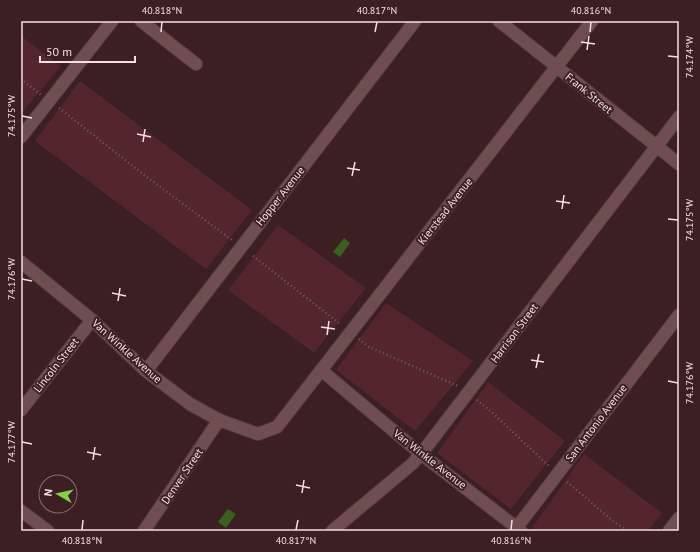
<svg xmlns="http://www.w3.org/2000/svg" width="700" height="552" font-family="'PT Sans',sans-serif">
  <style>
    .green { fill: #53252d }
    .water { fill: #3a611c }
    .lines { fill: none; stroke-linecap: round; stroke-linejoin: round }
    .street-casing { stroke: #543c3f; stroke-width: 14 }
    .path { stroke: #755c5f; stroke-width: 2.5; stroke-dasharray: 1 3; stroke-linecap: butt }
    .street { stroke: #6f4e52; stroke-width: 12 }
    .ticks { fill: none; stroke: #f4e0e2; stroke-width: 1.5 }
    .labels { text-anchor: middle; stroke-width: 4; stroke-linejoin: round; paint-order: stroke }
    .street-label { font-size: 11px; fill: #f4e0e2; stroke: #3b1f23 }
    .neatline { fill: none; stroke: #f4e0e2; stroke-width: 1.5 }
    .ticks-label { font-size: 10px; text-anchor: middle; fill: #f4e0e2 }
  </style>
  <rect width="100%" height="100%" fill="#3b1f23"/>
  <g class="green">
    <polygon points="21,36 61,66 21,114"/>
    <polygon points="80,81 252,210 206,269 35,141"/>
    <polygon points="278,225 366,288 314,353 228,290"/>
    <polygon points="386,303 473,361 415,431 336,370"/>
    <polygon points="488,382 565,441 511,509 437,453"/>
    <polygon points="584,454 662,513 648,531 535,531 532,528"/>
  </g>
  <g class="water">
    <polygon points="344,238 350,243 340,257 333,252"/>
    <polygon points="228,509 236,514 226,528 218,522"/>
  </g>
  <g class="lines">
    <g class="street-casing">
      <g id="street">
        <polyline points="141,21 196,64"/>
        <polyline points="499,21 679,164"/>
        <polyline points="21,137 112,21"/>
        <polyline points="21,262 92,320 146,371 190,404 219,420 258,434 277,427 592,21"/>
        <polyline points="321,370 421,454 521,531"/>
        <polyline points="146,371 415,21"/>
        <polyline points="21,410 92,320"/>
        <polyline points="21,511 48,531"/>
        <polyline points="144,531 219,420"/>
        <polyline points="332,531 412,464 421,454 679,117"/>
        <polyline points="514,531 679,315"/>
        <polyline points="669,531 679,518"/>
      </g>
    </g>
    <g class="path">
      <polyline points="21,79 41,95"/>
      <polyline points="59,108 148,178 232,240"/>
      <polyline points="253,256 339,323"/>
      <polyline points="359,339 369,347 458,386"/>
      <polyline points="477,400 495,415 549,466"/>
      <polyline points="567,482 613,521 628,531"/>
    </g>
    <use href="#street" class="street"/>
  </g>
  <path class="ticks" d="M 161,32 L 162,22M 375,32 L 377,22M 590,32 L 591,22M 581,42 L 595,44M 587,50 L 589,36M 668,56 L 678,57M 22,116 L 32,118M 137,134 L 151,137M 143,142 L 145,129M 347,168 L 360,170M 352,176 L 355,162M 556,201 L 570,203M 562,209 L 564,195M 668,219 L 678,220M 22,279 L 32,281M 112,293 L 126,296M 118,301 L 120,288M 321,327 L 335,329M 327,335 L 329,321M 531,360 L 544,362M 536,368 L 539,354M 668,381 L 678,383M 22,442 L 32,444M 87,452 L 101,455M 93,460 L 95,447M 296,485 L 310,488M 302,493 L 304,480M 82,530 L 83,520M 296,530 L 298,520M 511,530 L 512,520"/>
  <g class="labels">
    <g class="street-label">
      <text transform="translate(589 93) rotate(39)" y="4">Frank Street</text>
      <text transform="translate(280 196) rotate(-52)" y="4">Hopper Avenue</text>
      <text transform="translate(445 211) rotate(-52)" y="4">Kierstead Avenue</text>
      <text transform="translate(514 333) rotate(-53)" y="4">Harrison Street</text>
      <text transform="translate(127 351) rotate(42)" y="4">Van Winkle Avenue</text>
      <text transform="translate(56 365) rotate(-52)" y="4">Lincoln Street</text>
      <text transform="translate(596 423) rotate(-53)" y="4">San Antonio Avenue</text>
      <text transform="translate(430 459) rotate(38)" y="4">Van Winkle Avenue</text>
      <text transform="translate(182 476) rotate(-56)" y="4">Denver Street</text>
    </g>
  </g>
  <rect width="700" height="552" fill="none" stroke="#3b1f23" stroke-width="44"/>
  <g transform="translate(58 494) rotate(279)"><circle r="19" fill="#3b1f23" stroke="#856c6f"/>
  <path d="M0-3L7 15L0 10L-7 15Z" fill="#85cf4c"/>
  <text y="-6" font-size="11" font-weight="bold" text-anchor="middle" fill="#f4e0e2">N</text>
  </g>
  <path d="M40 56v6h95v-6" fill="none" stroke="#f4e0e2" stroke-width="2"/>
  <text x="46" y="56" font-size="12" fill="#f4e0e2" stroke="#3b1f23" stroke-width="3" paint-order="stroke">50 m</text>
  <rect x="22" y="22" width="656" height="508" class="neatline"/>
  <g class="ticks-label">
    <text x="162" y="14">40.818°N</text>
    <text x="377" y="14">40.817°N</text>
    <text x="591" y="14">40.816°N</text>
    <text transform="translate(689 57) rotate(-90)" y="4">74.174°W</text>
    <text transform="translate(11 116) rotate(-90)" y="4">74.175°W</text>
    <text transform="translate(689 220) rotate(-90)" y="4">74.175°W</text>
    <text transform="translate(11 279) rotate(-90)" y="4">74.176°W</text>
    <text transform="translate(689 383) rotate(-90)" y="4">74.176°W</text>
    <text transform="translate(11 442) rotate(-90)" y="4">74.177°W</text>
    <text x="82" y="544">40.818°N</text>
    <text x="296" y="544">40.817°N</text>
    <text x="511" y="544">40.816°N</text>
  </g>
</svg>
